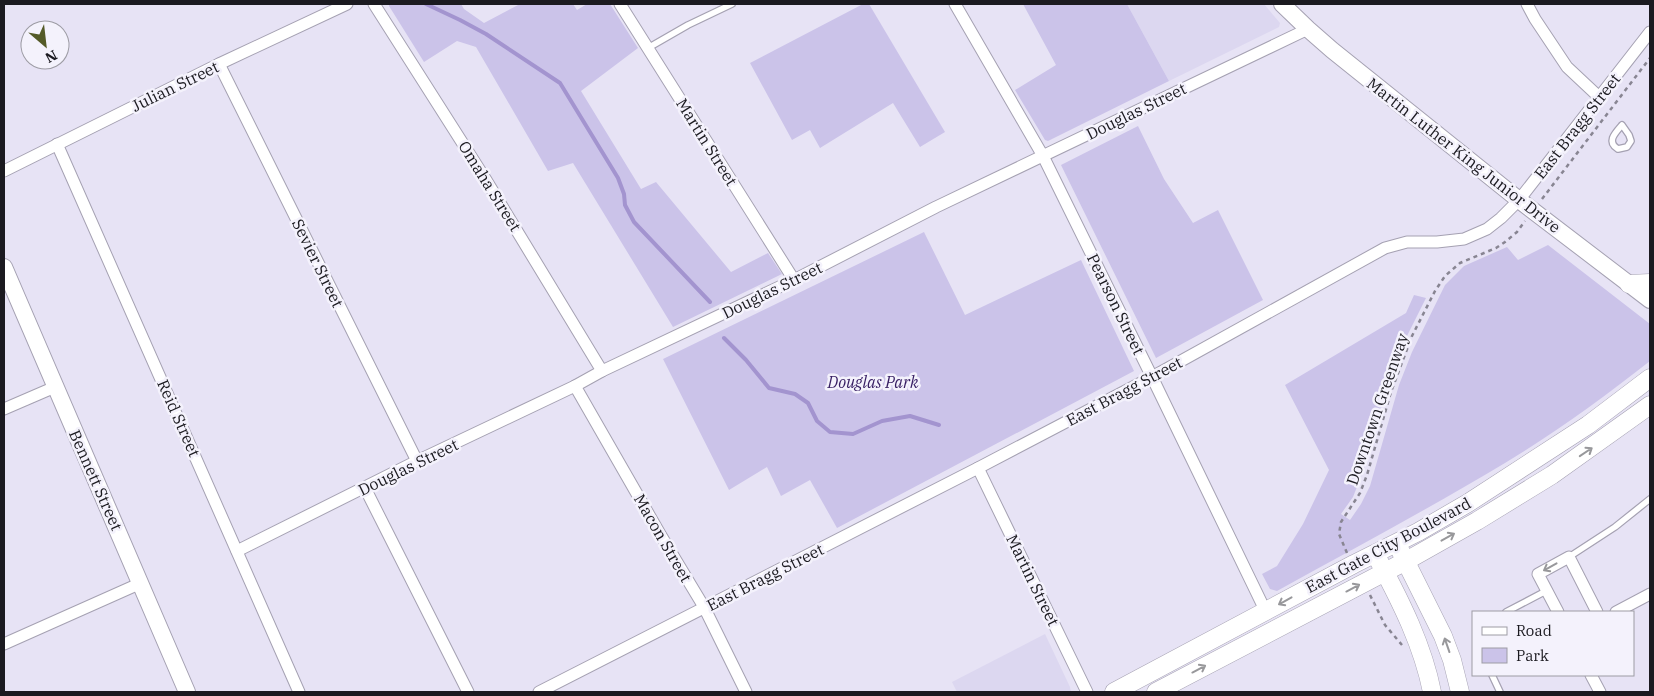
<svg xmlns="http://www.w3.org/2000/svg" width="1654" height="696" font-family="'IBM Plex Serif',serif">
  <style>
    .built { fill: #dcd7f0 }
    .green { fill: #cbc3e9 }
    .lines { fill: none; stroke-linecap: round; stroke-linejoin: round }
    .stream { stroke: #a394cf; stroke-width: 4 }
    .lane-casing { stroke: #a5a1b2; stroke-width: 8 }
    .street-casing { stroke: #a5a1b2; stroke-width: 13 }
    .secondary-casing { stroke: #a5a1b2; stroke-width: 18 }
    .primary-casing { stroke: #a5a1b2; stroke-width: 19 }
    .path { stroke: #888592; stroke-width: 2.5; stroke-dasharray: 4 4; stroke-linecap: butt }
    .lane { stroke: #fff; stroke-width: 5.5 }
    .street { stroke: #fff; stroke-width: 11 }
    .secondary { stroke: #fff; stroke-width: 16 }
    .primary { stroke: #fff; stroke-width: 18 }
    .oneway { stroke: #98989b }
    .labels { text-anchor: middle; stroke-width: 5; stroke-linejoin: round; paint-order: stroke }
    .street-label { font-size: 16px; fill: #1b1a20; stroke: #f4f2fc }
    .park-label { font-size: 16px; font-style: italic; fill: #371e63; stroke: #f4f2fc }
  </style>
  <rect width="100%" height="100%" fill="#e7e3f5"/>
  <g class="built">
    <polygon points="1127,4 1264,4 1280,23 1279,27 1169,81"/>
    <polygon points="1045,634 1070,687 1071,692 957,692 952,682"/>
  </g>
  <g class="green">
    <polygon points="389,4 461,4 464,9 484,23 520,4 573,4 577,10 587,4 610,4 638,48 581,91 641,189 656,182 731,272 768,253 782,274 673,327 573,163 548,171 476,47 457,41 424,62 389,6"/>
    <polygon points="863,4 869,4 945,132 920,147 893,103 820,148 810,130 792,140 750,63"/>
    <polygon points="1023,4 1127,4 1169,81 1048,141 1045,140 1015,90 1056,65"/>
    <polygon points="1138,126 1164,179 1193,223 1218,210 1263,300 1156,358 1061,165"/>
    <polygon points="924,232 965,315 1081,260 1134,371 837,528 810,480 781,496 767,467 729,490 663,359"/>
    <path d="M 1548,245 L 1650,324 L 1650,361 C 1604,397 1555,433 1505,463 C 1430,508 1353,549 1277,591 L 1270,589 L 1262,574 L 1277,566 L 1303,524 L 1329,470 L 1285,385 L 1406,313 L 1414,295 L 1426,298 L 1406,338 L 1388,385 L 1364,469 L 1353,497 L 1341,514 L 1350,520 L 1361,504 L 1370,486 L 1399,385 L 1412,352 L 1445,285 L 1464,266 L 1507,247 L 1518,260 Z"/>
  </g>
  <g class="lines">
    <g class="stream">
      <polyline points="426,4 460,20 486,34 560,83 618,178 624,194 625,205 634,222 710,302"/>
      <polyline points="724,338 746,360 769,388 795,394 808,403 817,421 830,432 853,434 882,421 910,416 939,425"/>
    </g>
    <g class="lane-casing">
      <g id="lane">
        <polyline points="648,48 688,25 732,4"/>
        <path d="M 1622,125 L 1629,135 L 1631,141 L 1627,147 L 1618,149 C 1606,142 1615,133 1622,125 Z"/>
        <polyline points="1569,557 1615,527 1650,499"/>
        <polyline points="1506,612 1546,591"/>
        <polyline points="1492,675 1500,692"/>
      </g>
    </g>
    <g class="street-casing">
      <g id="street">
        <polyline points="374,4 486,180 602,371"/>
        <polyline points="620,4 794,280"/>
        <polyline points="955,4 1043,156 1152,377 1266,612"/>
        <polyline points="1527,4 1535,19 1567,67 1599,97"/>
        <polyline points="219,64 417,461"/>
        <polyline points="57,144 299,692"/>
        <polyline points="4,171 219,64 347,4"/>
        <polyline points="575,386 660,534 704,607 746,692"/>
        <polyline points="4,409 55,387"/>
        <polyline points="978,468 1087,692"/>
        <polyline points="365,488 468,692"/>
        <polyline points="237,551 417,461 575,386 602,371 794,280 936,207 1308,29"/>
        <polyline points="1558,612 1538,574 1569,557 1597,612"/>
        <polyline points="1616,612 1650,594"/>
        <polyline points="4,644 141,583"/>
        <polyline points="1591,675 1600,692"/>
        <polyline points="539,692 978,468 1152,377 1385,248 1407,242 1437,242 1464,239 1487,229 1501,218 1519,200 1650,32"/>
      </g>
    </g>
    <g class="secondary-casing">
      <g id="secondary">
        <polyline points="1282,4 1308,29 1332,50 1519,200 1650,300"/>
        <polyline points="4,267 187,692"/>
      </g>
    </g>
    <g class="primary-casing">
      <g id="primary">
        <polyline points="1629,284 1650,283"/>
        <polyline points="1400,550 1443,636 1452,660 1460,692"/>
        <path d="M 1379,561 C 1401,602 1423,646 1432,692"/>
        <polyline points="1114,692 1354,564 1418,532 1468,503 1588,425 1650,378"/>
        <polyline points="1156,692 1406,561 1477,521 1552,475 1650,405"/>
      </g>
    </g>
    <g class="path">
      <polyline points="1542,199 1650,58"/>
      <polyline points="1347,553 1339,534 1341,522 1360,493 1367,475 1391,392 1412,336 1435,291 1445,276 1460,263 1496,248 1505,242 1517,232 1525,221"/>
      <polyline points="1370,595 1385,625 1402,645"/>
    </g>
    <use href="#lane" class="lane"/>
    <use href="#street" class="street"/>
    <use href="#secondary" class="secondary"/>
    <use href="#primary" class="primary"/>
  </g>
  <defs><path id="oneway-shaft" d="M-6 0H5M1.5-3L5.5 0L1.5 3" fill="none" stroke-width="1.6" stroke-linecap="round" stroke-linejoin="round" transform="scale(1.25)"/></defs>
  <g class="oneway">
    <use href="#oneway-shaft" transform="translate(1586 452) rotate(-34)"/>
    <use href="#oneway-shaft" transform="translate(1448 537) rotate(-29)"/>
    <use href="#oneway-shaft" transform="translate(1550 567) rotate(151)"/>
    <use href="#oneway-shaft" transform="translate(1353 588) rotate(-28)"/>
    <use href="#oneway-shaft" transform="translate(1285 601) rotate(151)"/>
    <use href="#oneway-shaft" transform="translate(1447 645) rotate(-109)"/>
    <use href="#oneway-shaft" transform="translate(1199 669) rotate(-28)"/>
  </g>
  <g class="labels">
    <g class="street-label">
      <text transform="translate(175 86) rotate(-26)" y="6">Julian Street</text>
      <text transform="translate(1136 111) rotate(-26)" y="6">Douglas Street</text>
      <text transform="translate(1577 126) rotate(-52)" y="6">East Bragg Street</text>
      <text transform="translate(707 142) rotate(58)" y="6">Martin Street</text>
      <text transform="translate(1464 155) rotate(38)" y="6">Martin Luther King Junior Drive</text>
      <text transform="translate(490 186) rotate(58)" y="6">Omaha Street</text>
      <text transform="translate(318 263) rotate(64)" y="6">Sevier Street</text>
      <text transform="translate(772 290) rotate(-26)" y="6">Douglas Street</text>
      <text transform="translate(1116 304) rotate(64)" y="6">Pearson Street</text>
      <text transform="translate(1124 391) rotate(-28)" y="6">East Bragg Street</text>
      <text transform="translate(1377 409) rotate(-71)" y="6">Downtown Greenway</text>
      <text transform="translate(179 418) rotate(66)" y="6">Reid Street</text>
      <text transform="translate(408 467) rotate(-26)" y="6">Douglas Street</text>
      <text transform="translate(96 480) rotate(66)" y="6">Bennett Street</text>
      <text transform="translate(663 538) rotate(60)" y="6">Macon Street</text>
      <text transform="translate(1388 545) rotate(-28)" y="6">East Gate City Boulevard</text>
      <text transform="translate(765 577) rotate(-27)" y="6">East Bragg Street</text>
      <text transform="translate(1033 580) rotate(64)" y="6">Martin Street</text>
    </g>
    <g class="park-label">
      <text x="873" y="388">Douglas Park</text>
    </g>
  </g>
  <rect width="1654" height="696" fill="none" stroke="#1b1a20" stroke-width="10"/>
  <rect x="1472" y="611" width="162" height="65" fill="#f4f2fc" stroke="#9d9ca4"/>
  <rect x="1482" y="627" width="25" height="8" fill="#ffffff" stroke="#9d9ca4"/>
  <text x="1516" y="636" font-size="15" fill="#1b1a20">Road</text>
  <rect x="1482" y="648" width="25" height="15" fill="#cbc3e9" stroke="#9d9ca4"/>
  <text x="1516" y="661" font-size="15" fill="#1b1a20">Park</text>
  <g transform="translate(45 45) rotate(152)"><circle r="24" fill="#f4f2fc" stroke="#9d9ca4"/>
  <path d="M0-4L9 19L0 12L-9 19Z" fill="#545a28"/>
  <text y="-8" font-size="14" font-weight="bold" text-anchor="middle" fill="#1b1a20">N</text>
  </g>
</svg>
